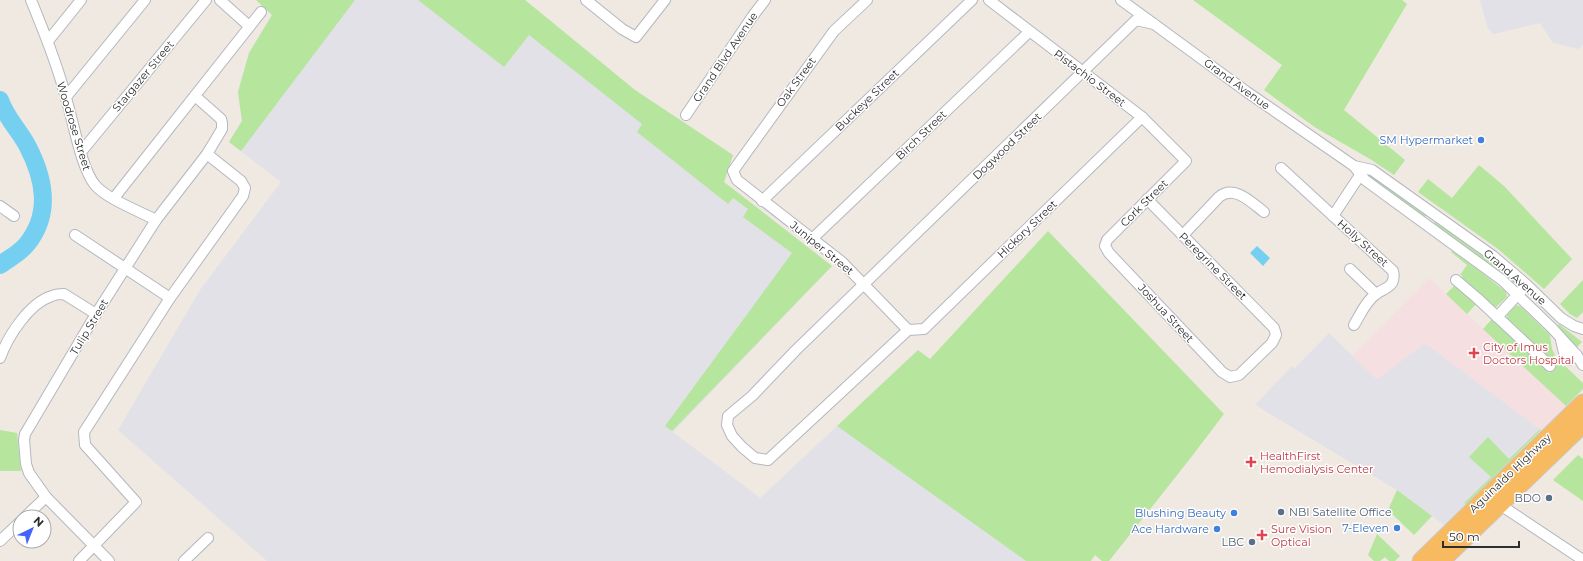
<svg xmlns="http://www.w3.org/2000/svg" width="1583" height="561" font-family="Montserrat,sans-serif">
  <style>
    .industrial { fill: #e3e1e8 }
    .medical { fill: #f5dfe0 }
    .green { fill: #b6e59e }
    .water { fill: #75cff0 }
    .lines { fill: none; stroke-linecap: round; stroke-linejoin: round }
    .river { stroke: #75cff0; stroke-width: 18 }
    .minor-casing { stroke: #b4b7c1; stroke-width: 12 }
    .trunk-casing { stroke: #c9c9c9; stroke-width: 19 }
    .minor { stroke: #fff; stroke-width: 10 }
    .trunk { stroke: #f8ba60; stroke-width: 17 }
    .shop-dot { fill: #3f7fe0; stroke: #fff; stroke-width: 1.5 }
    .health-dot { fill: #e0444e; stroke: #fff; stroke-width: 1.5 }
    .service-dot { fill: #5c6f8a; stroke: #fff; stroke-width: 1.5 }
    .labels { text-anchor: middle; stroke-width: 3; stroke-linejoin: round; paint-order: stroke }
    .street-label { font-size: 11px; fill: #2e2e2e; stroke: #fff }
    .shop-label { font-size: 11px; fill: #366cbe; stroke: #fff; text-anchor: end }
    .health-label { font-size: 11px; fill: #be3a42; stroke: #fff; text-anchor: start }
    .service-label { font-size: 11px; fill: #4e5e75; stroke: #fff; text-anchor: end }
  </style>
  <rect width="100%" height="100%" fill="#efe9e1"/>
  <g class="industrial">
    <polygon points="256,0 525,0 635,90 733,155 724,182 832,266 673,432 760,498 837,426 1026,561 267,561 118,430 200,290 281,182 229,142 242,121 238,92 249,53 272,15"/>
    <polygon points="1480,0 1583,0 1583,44 1579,49 1553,43 1540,23 1494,34 1488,29"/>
    <polygon points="1329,333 1377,379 1425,343 1540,429 1465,502 1466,504 1444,525 1397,490 1255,405 1292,366 1294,369"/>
  </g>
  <polygon class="medical" points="1429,278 1566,406 1541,430 1425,343 1377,379 1352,356"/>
  <g class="green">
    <polygon points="256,0 355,0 241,151 229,142 242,121 238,92 249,53 272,15"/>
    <polygon points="418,0 525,0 635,90 733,155 724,182 832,266 672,431 665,426 792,253 743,217 748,209 733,198 728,204 637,132 642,124 529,35 504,67"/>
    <polygon points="1193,0 1402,0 1407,4 1344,110 1405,160 1394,175 1370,159 1316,128 1264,90 1282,65"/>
    <polygon points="1479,165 1504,186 1572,259 1544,289 1498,249 1418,192 1428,179 1452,198"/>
    <polygon points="1366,172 1427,214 1426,216 1424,217 1366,176"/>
    <polygon points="1436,221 1500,266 1520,285 1519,287 1517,288 1490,264 1435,226 1434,223"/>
    <polygon points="1048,231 1224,414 1189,460 1109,561 1102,561 1095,555 1091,561 1026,561 837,426 918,350 930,359"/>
    <polygon points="1452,251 1481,272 1506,292 1507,297 1496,307 1493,306 1462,279 1462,275 1460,275 1467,265 1451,252"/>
    <polygon points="1583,280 1583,312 1577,318 1570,314 1560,304"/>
    <polygon points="1453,282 1477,303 1467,314 1446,294 1454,286"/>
    <polygon points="1516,305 1520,306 1550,335 1552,349 1555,355 1553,357 1563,367 1565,366 1583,383 1583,389 1566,406 1483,329 1492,319 1549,373 1556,365 1507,318 1507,315"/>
    <polygon points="1559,324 1582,342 1576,348 1557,328 1557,326"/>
    <polygon points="1540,429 1541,430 1466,504 1464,503 1491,477 1469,457 1488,437 1509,459"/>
    <polygon points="0,430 17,433 21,471 0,471"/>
    <polygon points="1578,455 1583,459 1583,501 1553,480"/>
    <polygon points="1397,490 1432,516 1414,535 1388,510"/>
    <polygon points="1377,534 1400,556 1395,561 1389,561 1385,557 1380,561 1374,561 1368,555"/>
  </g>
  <polygon class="water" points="1257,246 1270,258 1263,266 1250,253"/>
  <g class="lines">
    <path class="river" d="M 0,100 C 6,118 20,131 28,147 C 45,180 51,214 27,244 C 20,253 8,259 0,265"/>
    <g class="minor-casing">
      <g id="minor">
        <path d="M 31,0 C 44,32 57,64 66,98 C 73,120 81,168 95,185 C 107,199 139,211 156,220"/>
        <polyline points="220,0 249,26"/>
        <polyline points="586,0 622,29 636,37 665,0"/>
        <polyline points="867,0 834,31 733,171 737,180 842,262 908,330"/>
        <polyline points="989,0 1142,117 1186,161 1107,240 1105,246 1109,253 1222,372 1230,377 1239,375 1272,343 1276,335 1274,328 1147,199"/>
        <polyline points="1121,0 1247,92 1354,166 1365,180 1502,280 1552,328 1573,351"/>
        <polyline points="48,41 81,0"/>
        <polyline points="66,97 145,0"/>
        <polyline points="686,115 752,17 765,0"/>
        <polyline points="81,152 206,0"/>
        <polyline points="1354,166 1372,170 1493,256 1527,285 1561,318 1574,326 1583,329"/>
        <path d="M 1281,168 L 1393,271 C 1394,275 1394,279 1392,283 C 1388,289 1381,290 1376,294 C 1366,301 1360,315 1354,325"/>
        <polyline points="114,198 261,12"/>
        <polyline points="762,201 972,0"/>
        <polyline points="0,206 14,216"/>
        <polyline points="1333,216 1360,175"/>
        <polyline points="75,235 170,298"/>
        <path d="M 1183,235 L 1219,197 C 1234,184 1252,203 1264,212"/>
        <polyline points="812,239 1029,32"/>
        <polyline points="1350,269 1376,294"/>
        <polyline points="1456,280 1477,298 1550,366"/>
        <polyline points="1497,317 1522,290"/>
        <polyline points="908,330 768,460 755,458 742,447 732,436 727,425 728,416 752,396 796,350 1136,20 1154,24"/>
        <polyline points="908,330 924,329 1142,117"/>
        <polyline points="1561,340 1564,353 1570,360"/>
        <polyline points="1576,354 1583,365"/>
        <path d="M 0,358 C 8,336 29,303 52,296 C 56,294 60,294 64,294 L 96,314"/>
        <polyline points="1499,504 1583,560"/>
        <polyline points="25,517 46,497"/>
        <polyline points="0,541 20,522"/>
        <polyline points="79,561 136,502 85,445 84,432 170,298 243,196 245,188 241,181 207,154"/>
        <polyline points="109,561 46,497 29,473 26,464 24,440 25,434 96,314 156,220 207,154 222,129 222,123 221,119 195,96"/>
        <polyline points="184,561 208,538"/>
      </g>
    </g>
    <g class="trunk-casing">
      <g id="trunk">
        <polyline points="1421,561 1583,403"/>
        <polyline points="1441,561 1583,424"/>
      </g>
    </g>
    <use href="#minor" class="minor"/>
    <use href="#trunk" class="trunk"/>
  </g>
  <g class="shop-dot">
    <circle cx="1481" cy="140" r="4"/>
    <circle cx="1234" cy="513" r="4"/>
    <circle cx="1397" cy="528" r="4"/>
    <circle cx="1217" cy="529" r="4"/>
  </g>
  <g class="health-dot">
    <path d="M1472 347h4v4h4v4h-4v4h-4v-4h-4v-4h4z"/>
    <path d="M1249 456h4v4h4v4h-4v4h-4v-4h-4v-4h4z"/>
    <path d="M1260 529h4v4h4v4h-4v4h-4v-4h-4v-4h4z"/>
  </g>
  <g class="service-dot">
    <circle cx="1549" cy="498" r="4"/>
    <circle cx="1281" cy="512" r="4"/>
    <circle cx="1252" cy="542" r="4"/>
  </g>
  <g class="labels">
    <g class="street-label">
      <text transform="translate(725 57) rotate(-56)" y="4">Grand Blvd Avenue</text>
      <text transform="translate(143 76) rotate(-50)" y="4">Stargazer Street</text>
      <text transform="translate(1090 78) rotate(37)" y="4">Pistachio Street</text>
      <text transform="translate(796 82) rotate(-54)" y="4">Oak Street</text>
      <text transform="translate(1237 84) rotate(36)" y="4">Grand Avenue</text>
      <text transform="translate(867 100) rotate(-44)" y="4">Buckeye Street</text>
      <text transform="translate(74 126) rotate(73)" y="4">Woodrose Street</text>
      <text transform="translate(921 135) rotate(-44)" y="4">Birch Street</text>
      <text transform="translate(1007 146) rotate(-44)" y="4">Dogwood Street</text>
      <text transform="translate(1144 203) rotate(-45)" y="4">Cork Street</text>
      <text transform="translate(1027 229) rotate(-44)" y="4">Hickory Street</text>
      <text transform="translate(1363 243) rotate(42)" y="4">Holly Street</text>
      <text transform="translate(822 248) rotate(39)" y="4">Juniper Street</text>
      <text transform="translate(1213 266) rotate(45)" y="4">Peregrine Street</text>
      <text transform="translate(1515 277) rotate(41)" y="4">Grand Avenue</text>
      <text transform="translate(1166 313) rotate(47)" y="4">Joshua Street</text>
      <text transform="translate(89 327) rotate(-59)" y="4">Tulip Street</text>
      <text transform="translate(1510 473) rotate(-44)" y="4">Aguinaldo Highway</text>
    </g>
    <g class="shop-label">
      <text x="1473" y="144">SM Hypermarket</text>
      <text x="1226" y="517">Blushing Beauty</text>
      <text x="1389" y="532">7-Eleven</text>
      <text x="1209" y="533">Ace Hardware</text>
    </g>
    <g class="health-label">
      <text x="1483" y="351">City of Imus<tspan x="1483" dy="13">Doctors Hospital</tspan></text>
      <text x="1260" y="460">HealthFirst<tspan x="1260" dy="13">Hemodialysis Center</tspan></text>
      <text x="1271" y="533">Sure Vision<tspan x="1271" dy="13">Optical</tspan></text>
    </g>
    <g class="service-label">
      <text x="1541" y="502">BDO</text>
      <text x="1289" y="516" text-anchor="start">NBI Satellite Office</text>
      <text x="1244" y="546">LBC</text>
    </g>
  </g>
  <g transform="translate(32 529) rotate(43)"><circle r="19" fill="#ffffff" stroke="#ababab"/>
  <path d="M0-3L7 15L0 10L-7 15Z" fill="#4264fb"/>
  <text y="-6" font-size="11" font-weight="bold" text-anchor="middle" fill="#2e2e2e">N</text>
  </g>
  <path d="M1443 541v6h76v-6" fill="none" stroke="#2e2e2e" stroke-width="2"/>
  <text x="1449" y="541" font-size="12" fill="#2e2e2e" stroke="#ffffff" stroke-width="3" paint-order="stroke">50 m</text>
</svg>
